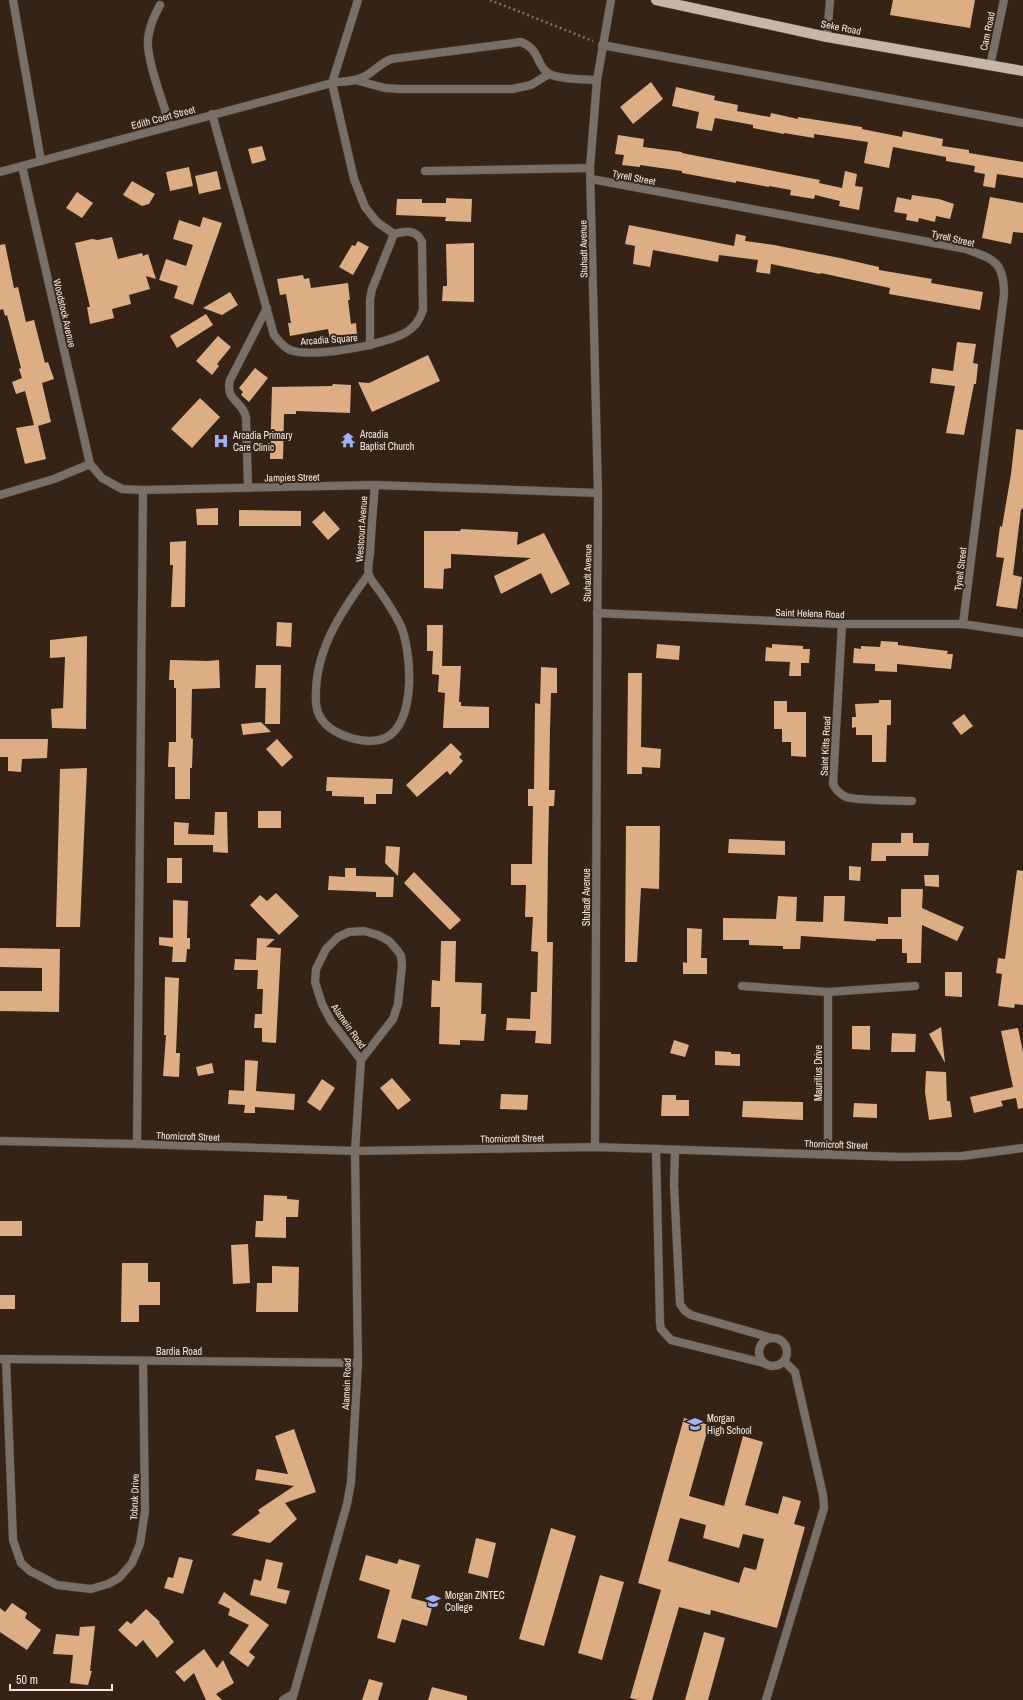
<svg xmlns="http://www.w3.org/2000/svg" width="1023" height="1700" font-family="'Archivo Narrow',sans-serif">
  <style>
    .building { fill: #ddad84; fill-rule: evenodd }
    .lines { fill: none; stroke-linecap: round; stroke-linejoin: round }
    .service-casing { stroke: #504033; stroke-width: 9 }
    .minor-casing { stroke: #504033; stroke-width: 9 }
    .primary-casing { stroke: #504033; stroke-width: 11 }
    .path { stroke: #817266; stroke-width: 2.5; stroke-dasharray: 2 3; stroke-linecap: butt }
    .service { stroke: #786f68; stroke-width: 8 }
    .minor { stroke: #786f68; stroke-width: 8 }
    .primary { stroke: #c8b6a7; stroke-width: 10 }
    .labels { text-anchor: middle; stroke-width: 4; stroke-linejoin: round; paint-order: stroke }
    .street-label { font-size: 10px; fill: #f6ebe2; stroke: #352416 }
    .poi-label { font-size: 10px; fill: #f6ebe2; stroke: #352416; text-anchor: start }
  </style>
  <rect width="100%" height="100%" fill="#352416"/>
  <g class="building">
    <polygon points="893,0 975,0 970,28 890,15"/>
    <polygon points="651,82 663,99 633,124 620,107"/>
    <polygon points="676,87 715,96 714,100 738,105 737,111 770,117 771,113 798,119 798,117 862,127 862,129 902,137 903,131 943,139 942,146 969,150 969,153 1023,162 1023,178 997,174 995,188 983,186 985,174 974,172 975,166 946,161 946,157 893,147 889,168 864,163 868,142 814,134 814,138 784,133 784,134 753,128 753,125 715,118 712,131 696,128 699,112 672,106"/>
    <polygon points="618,135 644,139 643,147 682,152 682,153 820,180 819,183 842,188 845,171 857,174 855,186 863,187 859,210 839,206 840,201 815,195 814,199 790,195 791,190 769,186 769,187 736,181 736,183 682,173 682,171 640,165 640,167 622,165 624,155 615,154"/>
    <polygon points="262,146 266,160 252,164 248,149"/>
    <polygon points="189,167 193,186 170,191 166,172"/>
    <polygon points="217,171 221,189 199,194 195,176"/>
    <polygon points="132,181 155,194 149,204 142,206 123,195"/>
    <polygon points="77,192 93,203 82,218 66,208"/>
    <polygon points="912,195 939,199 954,204 950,219 936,216 935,222 919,218 918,222 906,220 907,214 894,212 897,197 911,200"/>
    <polygon points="990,197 1023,203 1023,233 1013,232 1011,244 982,238"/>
    <polygon points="446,198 472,199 471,222 445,221 446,217 396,215 397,199 422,199 422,203 446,203"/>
    <polygon points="203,217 222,223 193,305 174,298 178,286 159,280 166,259 186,266 193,245 173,239 179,220 200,227"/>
    <polygon points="629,225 734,246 736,234 746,236 745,241 774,245 840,258 879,267 879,270 932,279 931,283 983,292 980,310 889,294 890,288 821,273 820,274 771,264 770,274 756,272 758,260 719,255 718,262 653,250 650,267 633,264 635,246 625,244"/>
    <polygon points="112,237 118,259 142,253 143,256 148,254 156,279 146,276 150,289 129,295 131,304 112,309 114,318 90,324 87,307 90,307 75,243 92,239 98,240"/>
    <polygon points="358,241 369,247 353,275 339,267 352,245 355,246"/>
    <polygon points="474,243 474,302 442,301 443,286 447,286 446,244"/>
    <polygon points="5,244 14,288 18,287 26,322 34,320 45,363 48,362 54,379 42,383 51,422 38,426 46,459 25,464 16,428 34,425 25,391 16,394 12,382 22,378 19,369 21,368 7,315 5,316 3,309 0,310 0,245"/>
    <polygon points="303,275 304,279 309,278 311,288 348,283 350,300 348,300 351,324 356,323 357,335 330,340 328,329 290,336 288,323 291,323 286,294 280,295 277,279"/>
    <polygon points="230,292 238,305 222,315 203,308"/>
    <polygon points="206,314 213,325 177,348 170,336"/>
    <polygon points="218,336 231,347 217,364 219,366 212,375 196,361"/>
    <polygon points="957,342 976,344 973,363 978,364 976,384 974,384 964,435 946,433 955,386 930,383 932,368 953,371"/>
    <polygon points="428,355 440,381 372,412 358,382 369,383"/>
    <polygon points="255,368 268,378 249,402 241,395 243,392 239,388"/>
    <polygon points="333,384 351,385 350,413 296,411 296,414 284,414 283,459 270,459 272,387 332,386"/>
    <polygon points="200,398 220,417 192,448 171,429"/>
    <polygon points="1016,429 1023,430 1023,509 1021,509 1013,575 1022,577 1017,609 996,606 1004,558 996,557 1000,526 1002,527 1011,474"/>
    <polygon points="218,508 218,525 197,525 196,509"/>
    <polygon points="239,510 301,511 301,526 239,526"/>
    <polygon points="324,511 340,529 328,540 312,522"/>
    <polygon points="461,529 518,532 517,545 544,533 570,584 551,594 541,573 501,594 494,576 531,558 451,554 451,568 444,569 443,589 424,588 424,531 460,531"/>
    <polygon points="186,541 185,607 171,607 173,565 170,565 170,542"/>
    <polygon points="277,622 292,623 291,647 276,646"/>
    <polygon points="427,625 443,625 442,666 461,666 459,702 461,702 461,706 489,707 489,728 443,728 445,693 438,692 439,675 432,674 433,651 427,651"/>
    <polygon points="87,636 86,729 52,728 51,709 63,708 65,657 50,658 50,640"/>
    <polygon points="881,641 898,642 898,645 948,651 947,654 953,654 951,669 897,664 897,672 875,671 875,664 853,663 854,648 861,649 861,646 880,647"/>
    <polygon points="657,644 680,646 679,660 656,658"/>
    <polygon points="772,644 803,646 803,649 810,649 809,663 801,663 801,676 789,676 790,662 765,661 766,647 772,648"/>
    <polygon points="170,660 208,661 219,660 220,688 192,689 191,738 193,739 192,768 190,768 190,799 175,799 175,767 168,767 169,742 176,742 176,688 174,688 174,680 169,680"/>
    <polygon points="256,665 281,665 280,724 265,724 266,688 255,688"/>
    <polygon points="541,667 557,668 557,693 551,693 550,728 549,790 555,790 554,806 549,806 548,851 547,942 553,942 551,1044 535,1043 536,1031 506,1030 507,1018 530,1019 531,992 537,992 538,952 531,951 533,917 525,917 526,885 511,885 511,864 532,864 533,806 528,806 528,789 534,789 535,703 540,704"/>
    <polygon points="628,673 642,673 641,747 661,749 660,768 642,767 642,774 627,774"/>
    <polygon points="879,700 891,700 891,725 887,725 886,762 872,762 872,735 856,735 856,727 852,728 852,717 856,717 855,704 879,703"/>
    <polygon points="774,701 787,701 787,712 806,712 806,757 791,756 791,742 782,742 782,729 774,729"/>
    <polygon points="964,714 973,726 961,735 952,723"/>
    <polygon points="261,722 271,732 243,735 241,724"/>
    <polygon points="0,739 48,739 47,758 22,759 21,772 8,771 8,757 0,757"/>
    <polygon points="277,739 293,757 282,767 266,749"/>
    <polygon points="451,743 462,754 459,757 463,761 450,775 447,771 417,797 406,785"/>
    <polygon points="87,768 80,927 56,927 60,769"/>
    <polygon points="327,777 393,779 392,794 376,794 376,804 364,804 364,797 332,796 332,791 326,791"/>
    <rect x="258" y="811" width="23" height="17"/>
    <polygon points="215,812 227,812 228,853 213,852 213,845 174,845 174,822 189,823 188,834 214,835"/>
    <polygon points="626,826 660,826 659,889 641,888 637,962 625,962"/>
    <polygon points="901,833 913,833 913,843 929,843 928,856 886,856 886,861 871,861 872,843 901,843"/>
    <polygon points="729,839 785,841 785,855 728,853"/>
    <polygon points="386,846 400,847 398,876 385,863"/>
    <rect x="167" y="858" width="15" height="25"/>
    <polygon points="849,866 861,867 860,881 849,880"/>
    <polygon points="345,868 356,868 356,876 394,877 393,897 376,897 376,892 328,890 329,876 345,877"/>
    <polygon points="1017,870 1023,871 1023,1005 1015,1004 1014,1008 998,1006 1002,974 996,973 998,958 1005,959"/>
    <polygon points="414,872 461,920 450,930 404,883"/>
    <polygon points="924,875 939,875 939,887 925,886"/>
    <polygon points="901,889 923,889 922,908 964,927 957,941 922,925 921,963 907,963 907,953 902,953 902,939 876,939 876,941 801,936 800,949 783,949 783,946 749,945 749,940 723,940 723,918 776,919 778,896 797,897 796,921 823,922 824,896 845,896 844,921 888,924 888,917 901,917"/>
    <polygon points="276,893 299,916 279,935 250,905 260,895 267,901"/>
    <polygon points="173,900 188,901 187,936 187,938 190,938 190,949 187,949 186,962 172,962 173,947 159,945 159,937 173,938"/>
    <polygon points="687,928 702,929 701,958 707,958 707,974 683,974 683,962 687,963"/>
    <polygon points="257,938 275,939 266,947 281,948 276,1043 262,1042 262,1028 254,1028 255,1014 262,1014 263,989 257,989 258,970 234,970 235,959 256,960"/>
    <polygon points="441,941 456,941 455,982 482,983 481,1014 486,1014 484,1041 460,1040 460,1045 439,1044 440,1007 431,1007 432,980 440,981"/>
    <polygon points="0,948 60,949 59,1012 0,1011 0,991 42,991 42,968 0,967"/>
    <polygon points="945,972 962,972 962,997 945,996"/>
    <polygon points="165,977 179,978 176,1053 180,1053 179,1077 163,1076 166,1035 164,1035"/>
    <polygon points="852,1026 870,1026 870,1050 852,1049"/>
    <polygon points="941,1027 945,1063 929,1034"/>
    <polygon points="1018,1028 1023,1052 1023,1108 1018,1109 1016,1098 1001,1101 1003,1106 974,1113 970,1097 1013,1087 1001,1031"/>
    <polygon points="892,1033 916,1034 915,1052 891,1052"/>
    <polygon points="674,1040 689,1045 685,1057 670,1053"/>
    <polygon points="715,1051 731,1052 731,1054 740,1054 740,1066 715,1065"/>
    <polygon points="245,1060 258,1061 256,1091 295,1094 294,1110 255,1107 255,1113 244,1113 245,1105 228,1104 229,1090 244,1091"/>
    <polygon points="212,1063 214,1073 198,1076 196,1067"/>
    <polygon points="926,1071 946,1072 947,1101 950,1101 952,1117 929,1120 925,1092"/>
    <polygon points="392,1078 411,1100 398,1110 380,1088"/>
    <polygon points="322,1079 335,1088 320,1111 307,1102"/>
    <polygon points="501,1094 528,1095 527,1110 500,1109"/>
    <polygon points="662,1095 676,1095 676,1100 689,1100 689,1116 661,1116"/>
    <polygon points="743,1101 803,1102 803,1120 742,1117"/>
    <polygon points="854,1103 877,1104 877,1118 853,1117"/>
    <polygon points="264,1195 287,1196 287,1199 299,1200 298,1217 286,1217 286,1238 255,1237 256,1221 263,1221"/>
    <rect x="0" y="1221" width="22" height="15"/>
    <polygon points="248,1244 250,1283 233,1284 231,1245"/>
    <polygon points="122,1263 148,1263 148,1282 160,1282 160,1305 139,1305 139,1322 121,1322"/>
    <polygon points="272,1266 299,1267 298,1312 256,1312 257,1283 272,1283"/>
    <rect x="0" y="1295" width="15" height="14"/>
    <path d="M 684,1418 L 709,1425 L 689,1496 L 724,1506 L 743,1436 L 763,1442 L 745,1505 L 778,1514 L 783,1496 L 801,1501 L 794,1524 L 805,1527 L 777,1628 L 711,1610 L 710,1615 L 679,1607 L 652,1700 L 638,1700 L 630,1698 L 661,1590 L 638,1583 ZM 680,1518 L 706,1525 L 703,1538 L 739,1548 L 743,1534 L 764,1539 L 756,1570 L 744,1567 L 739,1583 L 668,1561 Z"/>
    <polygon points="294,1429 316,1492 285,1503 297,1519 270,1543 231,1535 260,1513 258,1510 294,1486 255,1480 257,1469 288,1474 275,1436"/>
    <polygon points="551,1528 576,1536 544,1646 519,1639"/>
    <polygon points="476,1538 496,1543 488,1578 468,1573"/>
    <polygon points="366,1555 397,1564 399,1559 420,1565 411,1598 433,1604 427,1626 402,1619 395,1643 377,1638 390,1590 359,1580"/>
    <polygon points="179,1557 193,1560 183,1594 164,1588 168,1577 173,1578"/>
    <polygon points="266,1559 283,1563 277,1588 290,1591 286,1604 250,1595 254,1579 261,1581"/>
    <polygon points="600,1575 624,1582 602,1660 578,1653"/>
    <polygon points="224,1592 269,1625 249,1652 255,1657 248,1667 229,1653 249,1625 228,1615 230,1609 218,1603"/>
    <polygon points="12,1603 27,1613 25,1618 41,1630 27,1650 0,1632 0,1608 5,1612"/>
    <polygon points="146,1609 160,1622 159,1623 174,1642 157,1658 143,1640 136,1647 118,1630 127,1621 131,1624"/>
    <polygon points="95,1626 90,1671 92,1671 88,1685 70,1683 73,1655 53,1654 56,1634 79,1636 80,1627"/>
    <polygon points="704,1632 725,1638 708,1700 685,1700"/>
    <polygon points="204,1649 217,1668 223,1660 234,1683 216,1694 222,1700 206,1700 194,1673 184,1682 175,1672"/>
    <polygon points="369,1679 383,1683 378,1700 362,1700"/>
    <polygon points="432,1687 467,1696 467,1700 428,1700"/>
  </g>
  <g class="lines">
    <g class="service-casing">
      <g id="service">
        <polyline points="827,37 830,0"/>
        <polyline points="355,80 385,88 400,89 512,89 531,85 549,74"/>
        <path d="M 332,83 C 344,81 357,82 367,75 C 377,69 379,64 391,59 L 521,42 C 541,50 535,64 548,73 C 558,80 585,79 597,80"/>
        <polyline points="656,1149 660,1323 661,1329 671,1340 764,1363"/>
        <polyline points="675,1150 674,1185 680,1304 685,1311 691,1315 772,1338"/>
        <circle cx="773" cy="1352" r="14"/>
        <polyline points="766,1700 824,1508 823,1495 795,1372 784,1361"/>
      </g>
    </g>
    <g class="minor-casing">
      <g id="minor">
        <polyline points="13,0 41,161"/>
        <path d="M 160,5 C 154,16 149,27 148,39 C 146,60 164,104 170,126"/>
        <polyline points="602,45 1023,123"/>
        <polyline points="990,66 1004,0"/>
        <path d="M 212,114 L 274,335 C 279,341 283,347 290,350 C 310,357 349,349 370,345 L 370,299 L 372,289 L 394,234 L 377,222 L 365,207 L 354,179 L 332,83 L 358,0"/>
        <polyline points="22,166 90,464"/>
        <polyline points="425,171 590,168"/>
        <polyline points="0,172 332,83"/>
        <path d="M 591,179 L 966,249 C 993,259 1004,261 1004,294 L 963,624"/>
        <path d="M 370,345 C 393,338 415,336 423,310 L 422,242 C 416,229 406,231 394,234"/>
        <path d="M 248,488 L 246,417 C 242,400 225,401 230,380 L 267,308"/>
        <polyline points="0,495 54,479 90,464 102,478 122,489 143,490 375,485 598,493"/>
        <path d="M 368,575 C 343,609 317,647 316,691 C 315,707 317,718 330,728 C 344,738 369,745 385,738 C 417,724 412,650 400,624 C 394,613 388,603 381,593 C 377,587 371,581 369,575 C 367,570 369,560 370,554 C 371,531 373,508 375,485"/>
        <polyline points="597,613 842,624 963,624 1023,633"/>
        <path d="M 842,624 L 833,784 C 836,791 840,794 846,797 C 858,801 896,800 912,801"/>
        <polyline points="742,986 828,992 915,986"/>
        <polyline points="0,1141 137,1144 355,1151 595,1147 902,1157 962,1156 1023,1148"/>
        <polyline points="137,1144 143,490"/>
        <polyline points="595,1147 598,493 590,168 597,80 611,0"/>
        <polyline points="828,1153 828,992"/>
        <polyline points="0,1359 358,1363"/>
        <polyline points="6,1360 13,1540 21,1563 30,1571 57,1585 91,1589 108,1584 119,1578 132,1563 140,1544 145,1511 143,1361"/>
        <polyline points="283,1700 293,1694"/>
        <polyline points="292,1700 347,1504 351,1482 358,1363 355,1151 361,1060 393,1019 398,1004 402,965 401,956 398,951 389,941 378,935 364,931 349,932 338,937 326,949 316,969 315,982 322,1004 331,1021 361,1060"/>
      </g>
    </g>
    <g class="primary-casing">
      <polyline id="primary" points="656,0 827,37 1023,71"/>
    </g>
    <polyline class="path" points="490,0 593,41"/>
    <use href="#service" class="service"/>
    <use href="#minor" class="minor"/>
    <use href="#primary" class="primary"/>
  </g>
  <defs>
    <g id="temple-bare" transform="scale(1.2)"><path d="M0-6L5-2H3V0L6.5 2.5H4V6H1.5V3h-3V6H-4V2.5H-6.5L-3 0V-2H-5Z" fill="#9fb3fd" stroke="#352416" stroke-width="2.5" paint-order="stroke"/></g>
    <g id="hospital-bare" transform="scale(1.2)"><path d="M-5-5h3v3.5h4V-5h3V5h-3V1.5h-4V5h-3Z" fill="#9fb3fd" stroke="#352416" stroke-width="2.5" paint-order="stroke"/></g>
    <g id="school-bare" transform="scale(1.2)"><path d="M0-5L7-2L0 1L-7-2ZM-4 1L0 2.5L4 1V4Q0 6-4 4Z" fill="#9fb3fd" stroke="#352416" stroke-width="2.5" paint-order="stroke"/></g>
  </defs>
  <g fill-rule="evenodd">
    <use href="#temple-bare" x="348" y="440"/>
    <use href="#hospital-bare" x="221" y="441"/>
    <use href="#school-bare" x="695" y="1424"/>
    <use href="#school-bare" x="433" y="1601"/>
  </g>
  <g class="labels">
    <g class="street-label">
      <text transform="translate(841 27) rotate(11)" y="4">Seke Road</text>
      <text transform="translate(987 31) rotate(-78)" y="4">Cam Road</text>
      <text transform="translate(163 117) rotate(-15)" y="4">Edith Coert Street</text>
      <text transform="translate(634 177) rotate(11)" y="4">Tyrell Street</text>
      <text transform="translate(953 238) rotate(13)" y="4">Tyrell Street</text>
      <text transform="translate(583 249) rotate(-91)" y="4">Stuhadt Avenue</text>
      <text transform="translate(65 313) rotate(77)" y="4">Woodstock Avenue</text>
      <text transform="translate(329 339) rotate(-4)" y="4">Arcadia Square</text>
      <text transform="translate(292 477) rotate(-1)" y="4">Jampies Street</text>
      <text transform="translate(361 529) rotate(-86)" y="4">Westcourt Avenue</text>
      <text transform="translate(960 569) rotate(-83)" y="4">Tyrell Street</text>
      <text transform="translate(587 573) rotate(-89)" y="4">Stuhadt Avenue</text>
      <text transform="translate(810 613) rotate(2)" y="4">Saint Helena Road</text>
      <text transform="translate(825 746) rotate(-87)" y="4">Saint Kitts Road</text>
      <text transform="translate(586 897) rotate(-90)" y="4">Stuhadt Avenue</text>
      <text transform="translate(349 1026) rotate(55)" y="4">Alamein Road</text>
      <text transform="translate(818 1073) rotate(-90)" y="4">Mauritius Drive</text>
      <text transform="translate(188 1136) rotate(2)" y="4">Thornicroft Street</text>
      <text transform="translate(512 1138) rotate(-1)" y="4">Thornicroft Street</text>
      <text transform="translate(836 1144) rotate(2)" y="4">Thornicroft Street</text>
      <text x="179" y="1355">Bardia Road</text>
      <text transform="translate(346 1384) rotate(-88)" y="4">Alamein Road</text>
      <text transform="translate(134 1497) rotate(-88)" y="4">Tobruk Drive</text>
    </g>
    <g class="poi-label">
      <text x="360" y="438">Arcadia<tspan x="360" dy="12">Baptist Church</tspan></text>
      <text x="233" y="439">Arcadia Primary<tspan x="233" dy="12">Care Clinic</tspan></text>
      <text x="707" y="1422">Morgan<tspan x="707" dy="12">High School</tspan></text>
      <text x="445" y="1599">Morgan ZINTEC<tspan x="445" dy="12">College</tspan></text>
    </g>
  </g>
  <path d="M10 1684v6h102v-6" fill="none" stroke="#f6ebe2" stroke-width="2"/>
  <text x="16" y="1684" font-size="12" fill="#f6ebe2" stroke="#352416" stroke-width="3" paint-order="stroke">50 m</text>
</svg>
